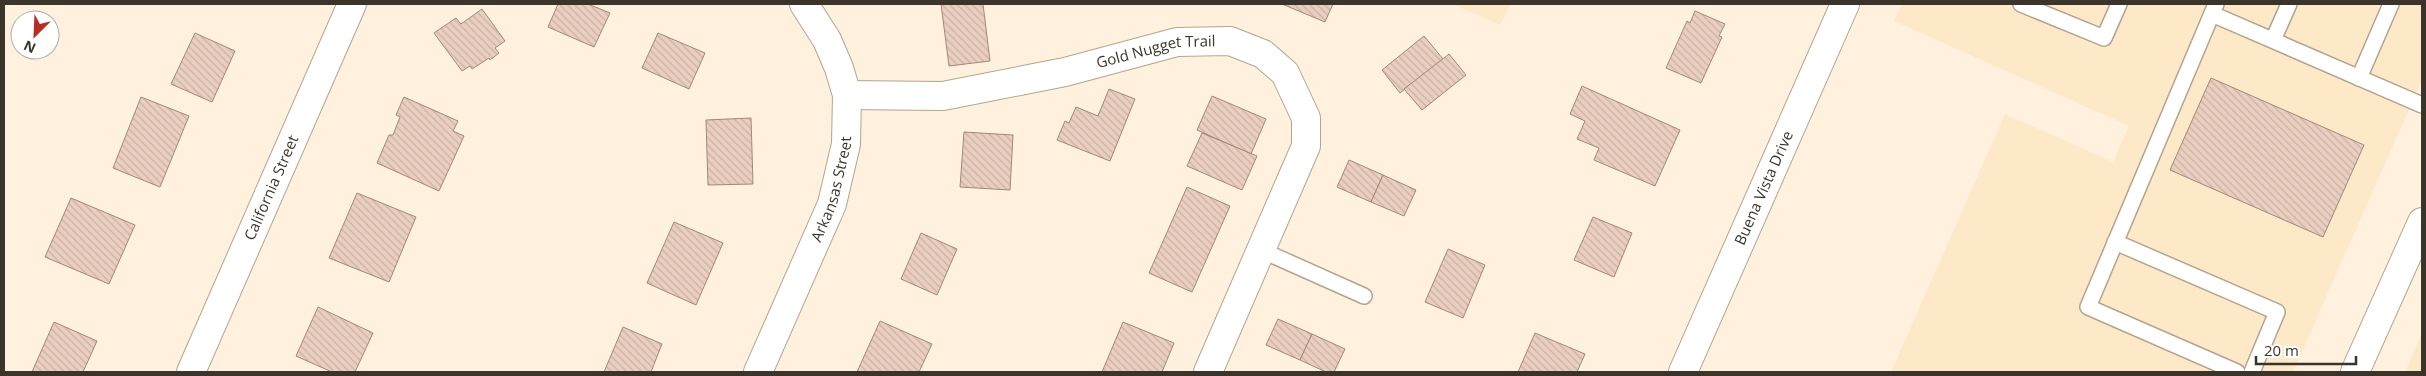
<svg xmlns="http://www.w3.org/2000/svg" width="2426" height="376" font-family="'Open Sans',sans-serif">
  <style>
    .built { fill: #fde8c8 }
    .building { fill: url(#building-back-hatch); stroke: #a28779 }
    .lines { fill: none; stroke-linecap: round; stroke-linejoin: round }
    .lane-casing { stroke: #b4a48d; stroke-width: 18 }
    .street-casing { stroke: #b4a48d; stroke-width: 30 }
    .secondary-casing { stroke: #b4a48d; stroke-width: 30 }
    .lane { stroke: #fff; stroke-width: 15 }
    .street { stroke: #fff; stroke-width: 28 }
    .secondary { stroke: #fff; stroke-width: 28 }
    .labels { text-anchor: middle; stroke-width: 4; stroke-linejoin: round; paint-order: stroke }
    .street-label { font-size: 15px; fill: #3a342a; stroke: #fff }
  </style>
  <defs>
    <pattern id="building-back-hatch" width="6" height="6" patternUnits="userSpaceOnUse" patternTransform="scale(1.25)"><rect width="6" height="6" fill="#eacebf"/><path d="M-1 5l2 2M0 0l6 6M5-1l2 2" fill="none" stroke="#c9b2a4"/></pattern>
  </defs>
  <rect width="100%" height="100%" fill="#fff1dd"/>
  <g class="built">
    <polygon points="1452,4 1510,4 1500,25"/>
    <polygon points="1902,4 2422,4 2422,80 2293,372 1891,372 2005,114 2113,162 2129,126 1894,21"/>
    <polygon points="2422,334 2422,372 2405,372"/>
  </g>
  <g class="building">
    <polygon points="558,4 588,4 610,13 594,47 548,27"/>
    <polygon points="941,4 983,4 990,61 949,66"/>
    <polygon points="1282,4 1333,4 1325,22"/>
    <polygon points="482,9 505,41 495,48 499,53 490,60 489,58 472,69 470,66 462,71 434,33 456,18 461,24"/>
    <polygon points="1695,11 1725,24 1719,36 1722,37 1701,83 1666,68 1687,21 1690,23"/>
    <polygon points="195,33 235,51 212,102 171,84"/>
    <polygon points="658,33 705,53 689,89 642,68"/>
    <polygon points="1424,36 1443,59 1400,93 1382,70"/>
    <polygon points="1449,54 1466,75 1422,110 1404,89"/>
    <polygon points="2211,78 2364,145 2323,237 2170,170"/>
    <polygon points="1582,86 1680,130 1655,186 1594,160 1599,148 1577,139 1585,121 1570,114"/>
    <polygon points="1109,89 1135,99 1110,161 1057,140 1065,121 1069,123 1076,107 1098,116"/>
    <polygon points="1212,96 1266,119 1251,154 1197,130"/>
    <polygon points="141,97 189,116 160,187 113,168"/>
    <polygon points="404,97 458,121 453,131 464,136 439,191 377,163 389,135 393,135 400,117 396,115"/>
    <polygon points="751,118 753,184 708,185 706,120"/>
    <polygon points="964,132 1013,135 1010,190 960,187"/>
    <polygon points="1202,133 1257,156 1242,190 1187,166"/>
    <polygon points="1349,160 1383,175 1371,202 1337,187"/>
    <polygon points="1383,175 1416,190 1404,216 1371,202"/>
    <polygon points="1187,187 1230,206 1192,292 1149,273"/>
    <polygon points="357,193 416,217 389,282 329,258"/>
    <polygon points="71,198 135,225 109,284 45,257"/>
    <polygon points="1593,217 1632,233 1614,277 1574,260"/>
    <polygon points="674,222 723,243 696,305 647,283"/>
    <polygon points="921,233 957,249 937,295 901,279"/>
    <polygon points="1448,249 1485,265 1463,318 1425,302"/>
    <polygon points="318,307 373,333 355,372 332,372 296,356"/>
    <polygon points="1278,319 1312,334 1300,360 1266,345"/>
    <polygon points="880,321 932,344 919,372 857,372"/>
    <polygon points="54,322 97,341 83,372 32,372"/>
    <polygon points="1123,322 1174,343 1162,372 1102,372"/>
    <polygon points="623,327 662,344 651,372 604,372"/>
    <polygon points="1535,333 1585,354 1577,372 1518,372"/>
    <polygon points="1312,334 1345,349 1334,372 1326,372 1300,360"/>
  </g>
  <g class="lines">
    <g class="lane-casing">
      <g id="lane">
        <polyline points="2021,4 2104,38 2119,4"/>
        <polyline points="2216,4 2088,307 2237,372"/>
        <polyline points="2212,14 2422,105"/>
        <polyline points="2273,40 2289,4"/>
        <polyline points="2359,78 2391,4"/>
        <polyline points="2115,242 2277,312 2252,372"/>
        <polyline points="1261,250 1364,296"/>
      </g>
    </g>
    <g class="street-casing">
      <g id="street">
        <path id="s1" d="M 847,95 L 943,96 L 1065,72 L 1177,42 L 1230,41 L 1263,54 L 1285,73 L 1306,118 L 1306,146 L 1208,372"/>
        <path id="s2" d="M 758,372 L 832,204 L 846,144 L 847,95 L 839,68 L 827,40 L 804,4"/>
        <path id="s3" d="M 1683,372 L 1845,4"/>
      </g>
    </g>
    <g class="secondary-casing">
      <g id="secondary">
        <path id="s4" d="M 191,372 L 352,4"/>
        <polyline points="2355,372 2422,222"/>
      </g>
    </g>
    <use href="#lane" class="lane"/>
    <use href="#street" class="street"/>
    <use href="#secondary" class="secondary"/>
  </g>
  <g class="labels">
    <g class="street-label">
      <text dy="5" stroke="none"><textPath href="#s1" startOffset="314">Gold Nugget Trail</textPath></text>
      <text dy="5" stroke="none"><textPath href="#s4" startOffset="201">California Street</textPath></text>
      <text dy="5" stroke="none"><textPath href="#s3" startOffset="201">Buena Vista Drive</textPath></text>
      <text dy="5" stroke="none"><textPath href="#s2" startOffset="198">Arkansas Street</textPath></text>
    </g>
  </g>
  <rect width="2426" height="376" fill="none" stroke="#3a342a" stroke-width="10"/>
  <g transform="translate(35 35) rotate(204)"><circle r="24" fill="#ffffff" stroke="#b0aeaa"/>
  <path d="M0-4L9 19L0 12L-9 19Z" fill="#bb2d23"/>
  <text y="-8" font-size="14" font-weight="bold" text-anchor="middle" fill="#3a342a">N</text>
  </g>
  <path d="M2256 356v8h100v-8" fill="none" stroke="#3a342a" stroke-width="2.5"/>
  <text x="2264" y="356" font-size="15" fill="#3a342a" stroke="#ffffff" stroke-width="4" paint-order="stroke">20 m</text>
</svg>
